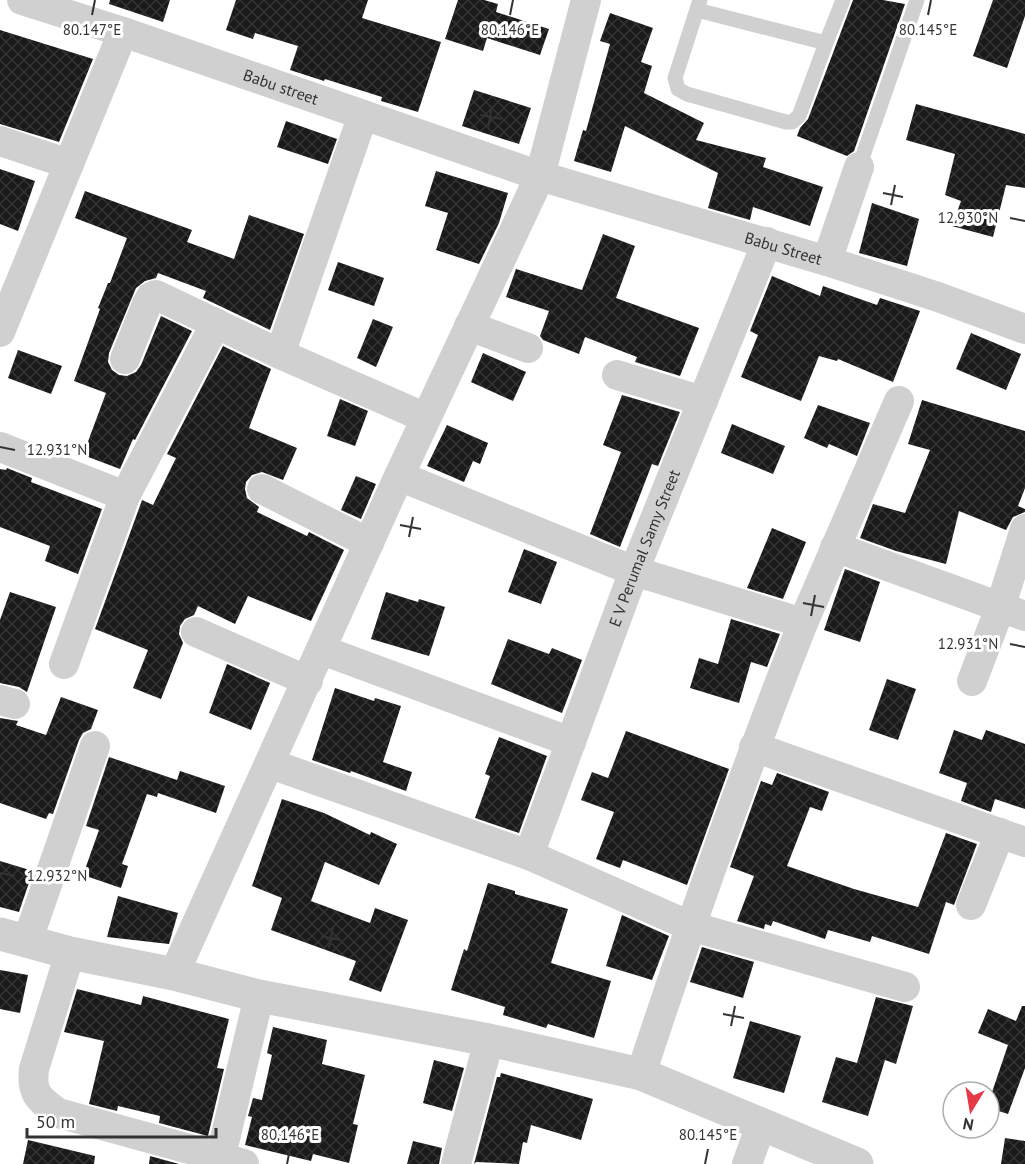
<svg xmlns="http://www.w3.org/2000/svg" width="1025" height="1164" font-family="'PT Sans',sans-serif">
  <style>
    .building { fill: url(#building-cross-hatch) }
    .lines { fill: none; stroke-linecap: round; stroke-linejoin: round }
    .service { stroke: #d0d0d0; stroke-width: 15 }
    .minor { stroke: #d0d0d0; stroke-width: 30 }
    .tertiary { stroke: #d0d0d0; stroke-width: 33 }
    .ticks { fill: none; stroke: #333; stroke-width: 2 }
    .labels { text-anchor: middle; stroke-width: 6; stroke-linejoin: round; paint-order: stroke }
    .street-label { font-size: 16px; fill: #333; stroke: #fff }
    .ticks-label { font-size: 15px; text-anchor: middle; fill: #333; stroke: #fff; stroke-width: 6; stroke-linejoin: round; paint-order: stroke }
  </style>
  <defs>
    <pattern id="building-cross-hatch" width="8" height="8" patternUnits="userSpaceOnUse" patternTransform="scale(1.5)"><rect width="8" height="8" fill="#1a1a1a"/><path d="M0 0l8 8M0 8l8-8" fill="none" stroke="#333"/></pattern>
  </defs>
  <rect width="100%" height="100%" fill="#fff"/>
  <g class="building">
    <polygon points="110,0 170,0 163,22 109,4"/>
    <polygon points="236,0 368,0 362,18 441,42 418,112 381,101 382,97 325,79 324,81 290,70 298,46 255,33 253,39 226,30"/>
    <polygon points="458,0 484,0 498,4 496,12 549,29 540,55 487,38 483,51 445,39"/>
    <polygon points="853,0 883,0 905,4 854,151 847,156 797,136 800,128 808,119"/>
    <polygon points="993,0 1025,0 1025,16 1007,68 973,56"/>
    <polygon points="610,13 653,28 641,62 652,66 644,93 704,123 696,140 766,158 763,167 823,187 810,226 753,207 750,220 708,208 718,173 625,126 611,172 574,161 583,130 586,131 610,44 600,41"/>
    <polygon points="0,30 93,59 59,142 0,124"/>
    <polygon points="474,90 531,108 519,144 462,126"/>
    <polygon points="916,104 1025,134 1025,188 1006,185 993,237 952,226 961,201 945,195 955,154 906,140"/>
    <polygon points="286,121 337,139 328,164 277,147"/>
    <polygon points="0,169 35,181 18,231 0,224"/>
    <polygon points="436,171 508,193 499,223 479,264 436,250 448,213 425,206"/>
    <polygon points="85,191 192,230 187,242 234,259 249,215 304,234 270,330 203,298 206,291 158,273 156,278 145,281 136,288 109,353 108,362 112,370 119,375 127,376 136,372 141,365 161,316 192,331 135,440 133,439 120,469 83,455 106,393 74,381 100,309 98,308 108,283 110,283 127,238 75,218"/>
    <polygon points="872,203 919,219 907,266 859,253"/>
    <polygon points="603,234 635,246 616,298 699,328 680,376 635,362 637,357 585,337 579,354 543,340 540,336 549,311 506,297 516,269 582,290"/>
    <polygon points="338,262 384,278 374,306 328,290"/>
    <polygon points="772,276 820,296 823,286 877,305 880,298 920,311 893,382 838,359 837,361 819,356 801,401 741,377 758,335 750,331"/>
    <polygon points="373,319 393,327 376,367 357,358"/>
    <polygon points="971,333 1021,354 1006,390 956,369"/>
    <polygon points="223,346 271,369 249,428 297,448 283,480 262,472 252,475 246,482 245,489 247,498 259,507 257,512 307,536 309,532 344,550 311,621 248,596 235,624 198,606 194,615 185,619 180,626 179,634 183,643 161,699 133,688 148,650 95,629 141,503 142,500 153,505 176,458 167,454"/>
    <polygon points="18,350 62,366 51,394 8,378"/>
    <polygon points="483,353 526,372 513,401 471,382"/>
    <polygon points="622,395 680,412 658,466 652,464 620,547 590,534 621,452 603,445"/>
    <polygon points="340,399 368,411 355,446 327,436"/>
    <polygon points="922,400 1025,431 1025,488 1018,506 1025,509 1025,512 1013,517 1006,530 959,511 946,564 896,551 860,538 873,504 905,513 930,450 908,444"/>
    <polygon points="818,405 870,423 857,456 829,444 827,448 804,438"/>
    <polygon points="732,424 785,446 773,474 721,453"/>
    <polygon points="447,425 488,443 480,464 473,461 464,482 427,466"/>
    <polygon points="7,468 32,478 31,482 102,509 78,574 45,561 50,546 0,527 0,469 6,470"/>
    <polygon points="356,476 376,484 361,519 341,510"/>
    <polygon points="772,528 806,542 783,599 747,588"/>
    <polygon points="524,549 557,562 541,604 508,592"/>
    <polygon points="845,569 880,582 860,642 824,630"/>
    <polygon points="10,592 56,607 27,692 19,687 0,683 0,620"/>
    <polygon points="386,592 418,602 419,599 445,607 429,656 371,639"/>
    <polygon points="731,619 780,634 767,667 751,662 739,703 690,688 699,658 718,664"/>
    <polygon points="508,639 549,654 552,648 582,660 562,713 491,684"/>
    <polygon points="227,664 270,683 251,730 209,713"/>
    <polygon points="887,679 916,689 898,740 869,730"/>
    <polygon points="335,688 374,701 375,698 401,706 383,762 412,772 406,791 351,771 350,773 312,760"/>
    <polygon points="61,697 98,710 91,729 83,733 79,740 53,814 49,813 46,819 0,803 0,718 18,721 16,725 46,735"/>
    <polygon points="954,730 982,740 986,730 1025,744 1025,809 995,799 991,812 961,801 967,783 939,773"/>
    <polygon points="626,731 729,769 687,885 623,860 620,868 596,859 614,812 581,800 592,772 608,778"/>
    <polygon points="499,737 547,756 519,833 475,818 490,776 485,774"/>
    <polygon points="109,757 177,780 180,771 225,786 216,813 158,793 157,797 147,794 122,864 128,866 121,888 83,875 99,830 86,826"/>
    <polygon points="777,773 829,792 822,811 810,807 787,866 854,889 918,907 946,833 977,844 954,905 946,902 929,954 872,936 870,942 828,930 825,939 773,921 771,926 765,924 764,929 737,921 754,876 730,867 761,781 772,785"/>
    <polygon points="282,799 324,813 370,835 371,832 397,844 379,885 325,862 311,901 370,923 375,908 408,920 381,992 349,980 356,961 271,930 282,898 252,886"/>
    <polygon points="0,861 33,871 19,912 0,907"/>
    <polygon points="488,883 515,891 515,894 568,909 551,963 611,981 594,1038 548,1024 546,1028 503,1015 505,1007 451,990 464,949 467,951"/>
    <polygon points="118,896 178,913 169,944 107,937"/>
    <polygon points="622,915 669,936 652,980 606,966"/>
    <polygon points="702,947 754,962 743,998 690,982"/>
    <polygon points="0,970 28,975 20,1013 0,1009"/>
    <polygon points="77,989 141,1005 143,996 229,1019 217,1068 224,1069 208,1136 159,1123 160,1116 118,1106 117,1111 89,1104 104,1041 64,1032"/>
    <polygon points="876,997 913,1006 896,1064 885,1060 868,1116 822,1102 836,1057 857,1063"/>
    <polygon points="1022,1006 1025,1006 1025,1068 1008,1114 989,1108 989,1101 1008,1045 978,1033 988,1009 1016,1021"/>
    <polygon points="750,1021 801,1036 784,1093 733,1078"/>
    <polygon points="273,1027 327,1040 322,1064 365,1075 353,1124 358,1125 349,1163 313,1154 311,1161 245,1145 252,1117 248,1116 253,1098 262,1100 272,1055 267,1053"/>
    <polygon points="434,1060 464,1068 452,1111 423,1103"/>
    <polygon points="501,1073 593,1099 581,1140 531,1125 527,1143 523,1142 519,1164 476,1162 474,1164 497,1077 500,1077"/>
    <polygon points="1005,1138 1025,1141 1025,1164 1001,1164"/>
    <polygon points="28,1140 95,1156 94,1164 23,1164"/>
    <polygon points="413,1141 442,1148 439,1164 407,1164"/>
    <polygon points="150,1156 179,1164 149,1164"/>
  </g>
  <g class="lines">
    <g class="service">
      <polyline points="700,0 675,78 678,89 687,94 786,122 792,122 799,116 826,43"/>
      <polyline points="697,10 826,43 843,0"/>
      <polyline points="859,167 917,0"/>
    </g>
    <g class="minor">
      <path id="s1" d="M 22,0 L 123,32 L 540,176 L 827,261 L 938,297 L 1025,329"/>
      <polyline points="0,141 69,164"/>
      <polyline points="827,261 859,167"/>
      <polyline points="469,326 528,348"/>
      <polyline points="0,332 123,32"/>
      <polyline points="280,354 363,115"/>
      <polyline points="125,359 147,304 151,297 156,295 280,354 426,418"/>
      <polyline points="617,375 703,401"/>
      <polyline points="0,447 125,496"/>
      <polyline points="399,476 634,571 803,623 899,401"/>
      <polyline points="262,489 369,543"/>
      <polyline points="835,547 1025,616"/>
      <polyline points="196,632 308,681"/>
      <polyline points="322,650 571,742"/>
      <polyline points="64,664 125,496 216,323"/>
      <polyline points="972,681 1000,608 1025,529"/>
      <polyline points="0,700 15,704"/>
      <polyline points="754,747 1025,842"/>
      <polyline points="271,764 529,855 690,926 905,987"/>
      <path id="s2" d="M 529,855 L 634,571 L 767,242"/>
      <polyline points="971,905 1000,833"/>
      <polyline points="27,942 95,746"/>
      <path d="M 70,953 L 34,1069 C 31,1094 39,1099 58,1113 L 244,1164"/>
      <polyline points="174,974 399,476 540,176 586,0"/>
      <path d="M 641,1074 C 691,922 744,772 803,623"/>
      <polyline points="219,1164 259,996"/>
      <polyline points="456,1164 489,1040"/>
      <polyline points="747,1164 761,1125"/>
    </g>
    <polyline class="tertiary" points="0,934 70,953 174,974 259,996 489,1040 641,1074 857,1164"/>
  </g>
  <path class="ticks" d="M 92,15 L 95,0M 510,15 L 513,0M 928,15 L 931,0M 480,115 L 501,119M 488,127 L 492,106M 883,193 L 903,197M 891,205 L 895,185M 1010,218 L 1025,221M 0,447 L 15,450M 400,525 L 421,529M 409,537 L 413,517M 803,603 L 824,607M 811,616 L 815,595M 1010,644 L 1025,647M 0,873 L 15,876M 321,936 L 341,940M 329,948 L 333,927M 723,1014 L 744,1018M 731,1026 L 735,1006M 287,1164 L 290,1149M 705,1164 L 708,1149"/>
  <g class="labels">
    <g class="street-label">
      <text dy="6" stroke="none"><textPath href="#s1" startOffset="273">Babu street</textPath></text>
      <text dy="6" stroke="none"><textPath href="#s1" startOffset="801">Babu Street</textPath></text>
      <text dy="6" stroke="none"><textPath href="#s2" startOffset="328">E V Perumal Samy Street</textPath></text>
    </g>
  </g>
  <g class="ticks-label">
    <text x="92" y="35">80.147°E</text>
    <text x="510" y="35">80.146°E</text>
    <text x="928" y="35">80.145°E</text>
    <text x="968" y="223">12.930°N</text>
    <text x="57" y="455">12.931°N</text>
    <text x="968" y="649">12.931°N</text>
    <text x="57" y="881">12.932°N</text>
    <text x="290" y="1140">80.146°E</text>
    <text x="708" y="1140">80.145°E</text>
  </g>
  <g transform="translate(971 1110) rotate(191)"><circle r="28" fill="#ffffff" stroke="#adadad" stroke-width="1.5"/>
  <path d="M0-4.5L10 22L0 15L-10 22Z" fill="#e63946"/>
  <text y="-9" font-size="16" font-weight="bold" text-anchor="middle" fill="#333333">N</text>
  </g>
  <path d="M27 1128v9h189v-9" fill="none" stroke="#333333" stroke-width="3"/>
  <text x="36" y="1128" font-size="18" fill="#333333" stroke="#ffffff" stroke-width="4.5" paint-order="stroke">50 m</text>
</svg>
